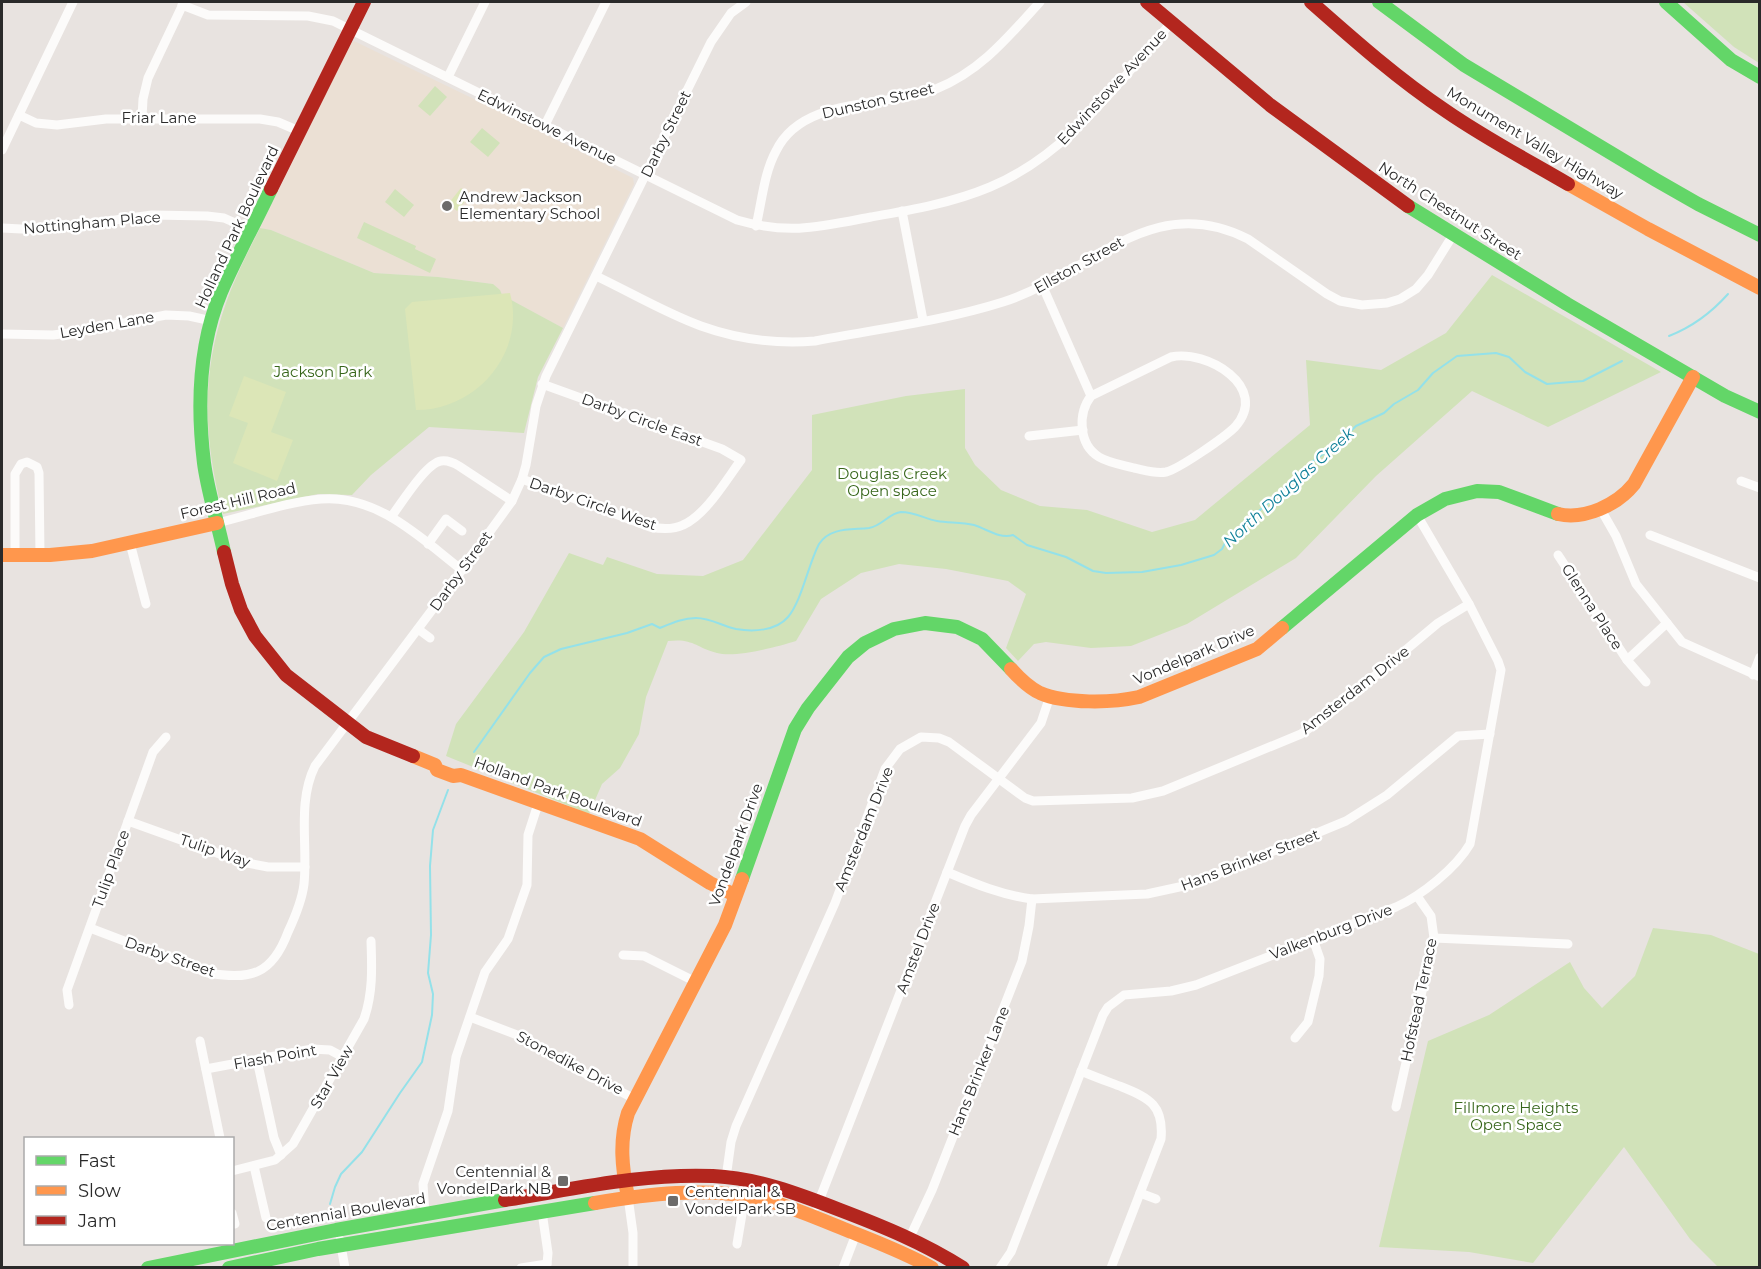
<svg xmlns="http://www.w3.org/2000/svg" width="1761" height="1269" font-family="Montserrat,sans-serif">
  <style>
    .education { fill: #ebe0d4 }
    .park { fill: #d1e2b9 }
    .pitch { fill: #dce6b7 }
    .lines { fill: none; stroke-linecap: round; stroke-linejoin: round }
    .stream { stroke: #94e1e9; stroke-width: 2 }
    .street { stroke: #fcfbfa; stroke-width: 9 }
    .fast { stroke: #63d668; stroke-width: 14 }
    .slow { stroke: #ff974d; stroke-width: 14 }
    .jam { stroke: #b3261e; stroke-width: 14 }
    .poi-dot { fill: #6c6b6a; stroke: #fff; stroke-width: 2 }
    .labels { text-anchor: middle; stroke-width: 5; stroke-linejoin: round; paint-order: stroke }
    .street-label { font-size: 15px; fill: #2a2a2a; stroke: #fff }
    .poi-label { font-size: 15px; fill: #2a2a2a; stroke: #fff; text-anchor: start }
    .park-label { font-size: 15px; fill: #37661b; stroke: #fff }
    .water-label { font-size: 16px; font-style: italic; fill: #0f8099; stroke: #fff }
  </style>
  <rect width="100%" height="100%" fill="#e8e3e0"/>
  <polygon class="education" points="354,41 507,115 633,178 634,184 563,328 509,299 505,299 493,284 438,277 374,273 271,230 260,228 351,43"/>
  <g class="park">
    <polygon points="1683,2 1759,2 1759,63 1734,47"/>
    <polygon points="435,86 447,97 430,116 418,106"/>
    <polygon points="482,128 500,143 488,157 470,142"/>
    <polygon points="395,189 414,205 404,217 385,202"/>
    <polygon points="364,222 416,246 415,249 436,259 430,273 357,238"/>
    <path d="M 260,228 L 271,230 L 374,273 L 438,277 L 493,284 L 500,290 L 502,295 L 563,328 L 538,377 L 524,433 L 429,427 L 371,475 L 352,495 L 318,494 L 223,514 C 204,440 200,376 226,303 C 235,277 248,252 260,228 Z"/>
    <path d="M 1492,275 L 1661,372 L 1548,427 L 1472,391 L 1376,476 L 1296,558 L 1187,624 L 1131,646 L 1091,648 L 1046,642 L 1034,644 L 1018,661 L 1006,648 L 1026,594 L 1008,581 L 946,569 L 899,564 L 861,573 L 821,599 L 796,641 C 777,647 735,658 717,653 C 695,647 693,638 668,641 L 646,697 L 639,734 L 620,768 L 602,784 L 589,814 L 446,756 L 456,724 L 524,632 L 569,553 L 603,565 L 607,557 L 657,574 L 703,576 L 743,560 L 812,470 L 812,415 L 906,396 L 965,389 L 965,448 L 975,465 L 1001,490 L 1040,506 L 1087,510 L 1152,532 L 1195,520 L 1310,425 L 1306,360 L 1381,370 L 1446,333 Z"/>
    <polygon points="1653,928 1711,935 1759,954 1759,1267 1718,1267 1690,1239 1624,1147 1533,1263 1469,1252 1379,1247 1428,1041 1489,1015 1570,962 1584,988 1602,1008 1635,976"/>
  </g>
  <g class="pitch">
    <polygon points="461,188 470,195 457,211 448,204"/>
    <path d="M 510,293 C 526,352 477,410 416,410 L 405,309 L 412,302 Z"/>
    <polygon points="244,376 286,392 271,432 293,440 277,481 233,463 248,423 229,416"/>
  </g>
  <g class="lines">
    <g class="stream">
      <path d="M 1669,336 C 1692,327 1712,312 1728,294"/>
      <path d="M 474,752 L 530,673 L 544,657 L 561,649 L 627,633 L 652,624 L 660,628 C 672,623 683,618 696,618 C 711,618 722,626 736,629 C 753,632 776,631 788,617 C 802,600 808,565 819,544 C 830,527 851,530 869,528 C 882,526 889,513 901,512 C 915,512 925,519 937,521 C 949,523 961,522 974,525 C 987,529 999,539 1013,535 L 1027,545 L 1066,557 L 1093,571 L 1106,573 L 1142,572 L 1181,565 L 1214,555 L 1222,549 L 1228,537 L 1279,494 L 1313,461 L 1334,447 L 1356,426 L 1384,413 L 1394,404 L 1418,390 L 1433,373 L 1457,356 L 1496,353 L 1509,357 L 1525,372 L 1547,384 L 1583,381 L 1622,361"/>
      <polyline points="330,1204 335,1187 341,1174 362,1152 400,1093 422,1062 432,1015 433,994 428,973 431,935 430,866 433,830 448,790"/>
    </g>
    <g class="street">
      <path d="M 182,5 L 208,15 L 308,16 L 333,21 L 737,220 C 789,235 819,227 871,217 C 911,210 952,203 990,187 C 1067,155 1117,84 1171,23"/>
      <polyline points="448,77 485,2"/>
      <polyline points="19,115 36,123 57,125 106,119 260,119 278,122 299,131"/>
      <polyline points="142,118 143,99 148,78 184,2"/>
      <polyline points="545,125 606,2"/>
      <polyline points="2,150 73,2"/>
      <polyline points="902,211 923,320"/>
      <path d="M 756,226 C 762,201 764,173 776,151 C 803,95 887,108 936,89 C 981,71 1009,36 1040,2"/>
      <polyline points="2,228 41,230 152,215 207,216 224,218 251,230"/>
      <path d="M 596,276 C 630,292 665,313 701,326 C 737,339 777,344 815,341 C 878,329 943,321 1003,302 C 1091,274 1151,189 1248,239 L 1327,294 L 1340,301 L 1362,305 L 1387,303 L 1400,299 L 1416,289 L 1428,275 L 1453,235"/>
      <path d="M 1043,287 L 1091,396 C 1078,413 1078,444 1099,457 C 1109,463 1123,465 1134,468 C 1144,470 1155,474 1166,472 C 1179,469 1225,437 1235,427 C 1271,387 1206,349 1171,357 L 1091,396"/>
      <polyline points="2,334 53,335 77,332 166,315 189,316 212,321"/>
      <polyline points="1029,436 1083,430"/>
      <path d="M 522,479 L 650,527 C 661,529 673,530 683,525 C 706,515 726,480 741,460 L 722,449 L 542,384"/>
      <polyline points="1741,481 1760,488"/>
      <polyline points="1600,508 1616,536 1636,584 1682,642 1760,677"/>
      <path d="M 391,517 C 401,504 426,463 441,461 C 448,460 454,463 459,466 L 512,501"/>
      <path d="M 217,523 C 251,515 286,502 321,499 C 377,494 422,539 462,570"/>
      <polyline points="1650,535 1760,578"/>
      <polyline points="130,543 146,604"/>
      <polyline points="428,544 446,519 462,531"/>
      <polyline points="15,555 15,474 21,464 27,462 37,467 39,473 40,555"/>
      <polyline points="1558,555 1627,660 1646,682"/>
      <polyline points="418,629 430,638"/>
      <polyline points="1627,660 1667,623"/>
      <polyline points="1753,675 1760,657"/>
      <polyline points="128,821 242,862 268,867 305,867"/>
      <path d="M 947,872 C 975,884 1002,895 1032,899 L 1147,894 L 1193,884 L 1346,821 L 1387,795 L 1458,736 L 1490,734"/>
      <path d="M 90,928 L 208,973 C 251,980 272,975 288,932 C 295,917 302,901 304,884 C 308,846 297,802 315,766 L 462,570 L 512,501 L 522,479 L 526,465 L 536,406 L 546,376 L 711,42 L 731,13 L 746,2"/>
      <polyline points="1434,938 1568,944"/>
      <polyline points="623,955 644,956 696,982"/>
      <polyline points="69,1005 67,990 153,752 166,737"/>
      <polyline points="470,1017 525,1038 555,1058 635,1099"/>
      <polyline points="1295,1038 1308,1022 1319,976 1320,959 1313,939"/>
      <polyline points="200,1041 220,1138"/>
      <polyline points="257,1060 274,1138 281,1155"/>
      <polyline points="206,1069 312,1049 330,1050 343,1057"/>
      <path d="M 1081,1071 C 1095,1077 1109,1082 1122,1087 C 1150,1098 1164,1106 1161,1139 L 1111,1268"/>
      <polyline points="1396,1107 1434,938 1431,916 1417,896"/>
      <polyline points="254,1166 266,1218"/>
      <path d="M 232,1171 L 275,1160 L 293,1144 L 364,1019 C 373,993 372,968 371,941"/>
      <polyline points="726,1178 731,1142 736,1126 835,903 885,769 900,749 921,737 939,738 949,742 1025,798 1033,801 1132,798 1163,791 1301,734 1328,715 1438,623 1469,604"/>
      <polyline points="1140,1193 1156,1199"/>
      <polyline points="628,1197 633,1233 633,1268"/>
      <polyline points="817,1206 965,826 971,815 1041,723 1050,696"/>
      <polyline points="542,1212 548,1253 547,1264"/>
      <polyline points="232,1213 235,1224"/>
      <polyline points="425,1215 423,1184 448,1111 456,1057 485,972 508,939 527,885 528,835 538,804"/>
      <polyline points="910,1237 932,1190 1022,961 1029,926 1032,899"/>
      <polyline points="340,1240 345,1268"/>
      <polyline points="737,1244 745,1196"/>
      <polyline points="521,1268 547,1264 546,1268"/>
      <polyline points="843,1268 856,1234"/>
      <path d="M 1000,1268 L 1011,1252 L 1103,1015 L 1108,1007 L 1124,995 L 1171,991 L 1196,985 L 1396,907 C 1421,896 1456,868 1470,844 L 1501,670 L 1498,661 L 1469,604 L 1417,515"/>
    </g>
    <g class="fast">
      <polyline points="1379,2 1464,65 1656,180 1698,204 1760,235"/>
      <polyline points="1666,2 1731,60 1760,77"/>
      <polyline points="1408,206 1567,304 1725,396 1760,412"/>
      <path d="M 224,552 C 218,523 208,493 204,463 C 197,406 199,345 221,292 C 236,257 255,223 271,189"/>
      <polyline points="1282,628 1417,515 1445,499 1477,491 1499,492 1558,514"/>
      <polyline points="742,879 795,729 808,708 848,657 865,643 894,629 925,623 957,627 982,639 1011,669"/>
      <polyline points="148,1268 336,1230 505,1200"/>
      <polyline points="229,1268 318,1249 595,1203"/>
    </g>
    <g class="slow">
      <polyline points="1568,184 1648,229 1760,288"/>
      <path d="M 1558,514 C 1585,520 1617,505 1634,484 L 1693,377"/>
      <polyline points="2,555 50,555 92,551 217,523"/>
      <path d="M 1011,669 C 1019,678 1029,688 1040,693 C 1066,704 1112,703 1139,697 L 1257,649 L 1282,628"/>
      <polyline points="413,756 435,765 437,770 453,776 461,775 640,839 710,883 735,895"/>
      <path d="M 628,1197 C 622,1168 619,1141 628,1113 L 725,925 L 742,879"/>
      <path d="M 595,1203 C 648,1194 704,1187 758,1198 C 788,1205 816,1218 844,1229 C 874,1241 904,1252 932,1268"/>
    </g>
    <g class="jam">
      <polyline points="1147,2 1270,105 1408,206"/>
      <path d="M 1311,2 C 1354,40 1398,79 1446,111 C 1485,138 1527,160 1568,184"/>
      <polyline points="271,189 364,2"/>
      <polyline points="224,552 232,584 241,610 255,636 286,675 366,737 413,756"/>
      <path d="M 505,1200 C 574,1189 643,1173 713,1176 C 757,1178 799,1194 840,1210 C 882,1226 924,1243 963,1268"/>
    </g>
  </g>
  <g class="poi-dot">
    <circle cx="447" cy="206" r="6"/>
    <rect x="557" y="1175" width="12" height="12" rx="3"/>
    <rect x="667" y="1195" width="12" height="12" rx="3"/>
  </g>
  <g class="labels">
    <g class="street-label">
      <text transform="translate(1112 87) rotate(-47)" y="5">Edwinstowe Avenue</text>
      <text transform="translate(878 101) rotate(-13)" y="5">Dunston Street</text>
      <text x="159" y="123">Friar Lane</text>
      <text transform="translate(547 127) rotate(26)" y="5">Edwinstowe Avenue</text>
      <text transform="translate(666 134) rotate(-64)" y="5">Darby Street</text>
      <text transform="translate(1535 143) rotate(31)" y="5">Monument Valley Highway</text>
      <text transform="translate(1450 211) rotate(33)" y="5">North Chestnut Street</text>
      <text transform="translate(92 223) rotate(-5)" y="5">Nottingham Place</text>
      <text transform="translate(237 227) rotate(-65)" y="5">Holland Park Boulevard</text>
      <text transform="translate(1079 265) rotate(-29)" y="5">Ellston Street</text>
      <text transform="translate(107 325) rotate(-10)" y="5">Leyden Lane</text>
      <text transform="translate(642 420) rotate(20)" y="5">Darby Circle East</text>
      <text transform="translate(238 501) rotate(-13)" y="5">Forest Hill Road</text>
      <text transform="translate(593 504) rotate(19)" y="5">Darby Circle West</text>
      <text transform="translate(461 571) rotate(-54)" y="5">Darby Street</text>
      <text transform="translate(1592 607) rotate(57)" y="5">Glenna Place</text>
      <text transform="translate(1194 655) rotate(-23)" y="5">Vondelpark Drive</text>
      <text transform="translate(1355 690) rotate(-38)" y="5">Amsterdam Drive</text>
      <text transform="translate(558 792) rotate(20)" y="5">Holland Park Boulevard</text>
      <text transform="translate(864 829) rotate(-68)" y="5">Amsterdam Drive</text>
      <text transform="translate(736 845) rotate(-70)" y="5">Vondelpark Drive</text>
      <text transform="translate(215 851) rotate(19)" y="5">Tulip Way</text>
      <text transform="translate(1250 860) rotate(-21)" y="5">Hans Brinker Street</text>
      <text transform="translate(111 869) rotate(-70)" y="5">Tulip Place</text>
      <text transform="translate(1331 932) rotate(-21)" y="5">Valkenburg Drive</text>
      <text transform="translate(918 948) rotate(-69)" y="5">Amstel Drive</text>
      <text transform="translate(170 957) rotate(19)" y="5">Darby Street</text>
      <text transform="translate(1419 1000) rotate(-78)" y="5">Hofstead Terrace</text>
      <text transform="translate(275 1057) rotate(-10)" y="5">Flash Point</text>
      <text transform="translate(570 1063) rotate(28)" y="5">Stonedike Drive</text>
      <text transform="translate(979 1071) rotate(-68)" y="5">Hans Brinker Lane</text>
      <text transform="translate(332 1077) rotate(-60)" y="5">Star View</text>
      <text transform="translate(346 1212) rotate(-10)" y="5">Centennial Boulevard</text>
    </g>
    <g class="poi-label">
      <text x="459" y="202">Andrew Jackson<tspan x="459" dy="17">Elementary School</tspan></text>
      <text x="551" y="1177" text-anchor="end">Centennial &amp;<tspan x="551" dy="17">VondelPark NB</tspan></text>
      <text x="685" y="1197">Centennial &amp;<tspan x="685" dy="17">VondelPark SB</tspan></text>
    </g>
    <g class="park-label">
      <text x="323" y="377">Jackson Park</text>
      <text x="892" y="479">Douglas Creek<tspan x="892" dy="17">Open space</tspan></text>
      <text x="1516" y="1113">Fillmore Heights<tspan x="1516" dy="17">Open Space</tspan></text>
    </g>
    <g class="water-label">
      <text transform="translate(1288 487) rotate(-42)" y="6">North Douglas Creek</text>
    </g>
  </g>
  <rect width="1761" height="1269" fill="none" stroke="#2a2a2a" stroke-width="6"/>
  <rect x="24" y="1137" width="210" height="108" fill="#ffffff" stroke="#aaaaaa" stroke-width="1.5"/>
  <rect x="36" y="1156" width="30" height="9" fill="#63d668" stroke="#aaaaaa" stroke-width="1.5"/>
  <text x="78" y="1167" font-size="18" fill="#2a2a2a">Fast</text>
  <rect x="36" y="1186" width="30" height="9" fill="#ff974d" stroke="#aaaaaa" stroke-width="1.5"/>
  <text x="78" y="1197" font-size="18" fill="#2a2a2a">Slow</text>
  <rect x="36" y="1216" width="30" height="9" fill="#b3261e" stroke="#aaaaaa" stroke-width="1.5"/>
  <text x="78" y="1227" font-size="18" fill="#2a2a2a">Jam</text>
</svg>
